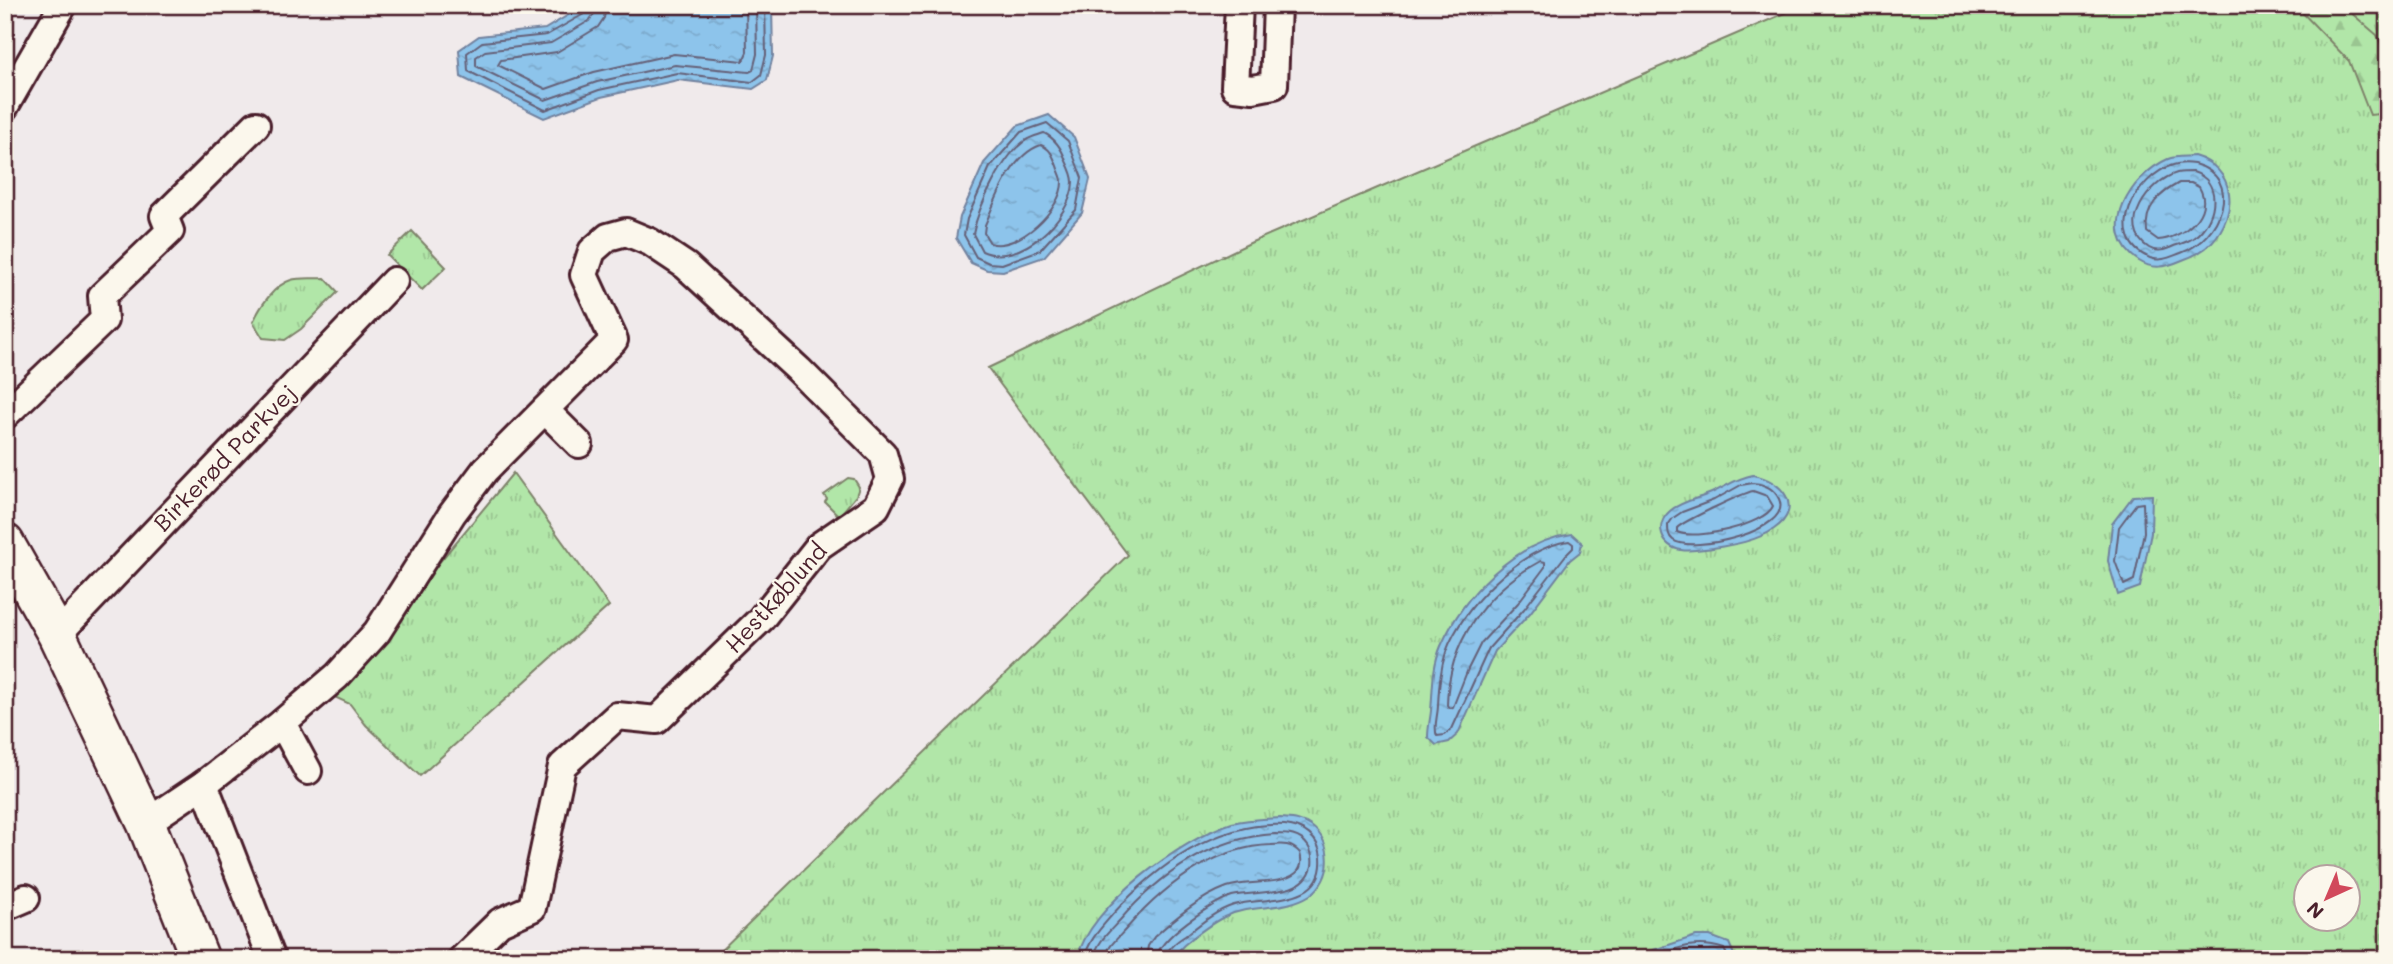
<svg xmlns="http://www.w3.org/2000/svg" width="2393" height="964" font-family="Mali,sans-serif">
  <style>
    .grass { fill: url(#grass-tufts); stroke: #7e826a; stroke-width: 2; fill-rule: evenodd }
    .forest { fill: url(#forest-firs); stroke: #7e826a; stroke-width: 2 }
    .water { fill: url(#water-ripples); stroke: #72829e; stroke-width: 2 }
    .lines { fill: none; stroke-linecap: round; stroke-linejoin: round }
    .shore { stroke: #656178; stroke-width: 2 }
    .street-casing { stroke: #4a1f2b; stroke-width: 32 }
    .secondary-casing { stroke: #4a1f2b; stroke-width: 42 }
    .street { stroke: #fbf7ec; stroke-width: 26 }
    .secondary { stroke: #fbf7ec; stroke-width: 37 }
    .labels { text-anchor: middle; stroke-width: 5; stroke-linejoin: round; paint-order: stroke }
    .street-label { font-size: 23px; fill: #4a1f2b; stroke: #fbf7ec }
  </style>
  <defs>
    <pattern id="grass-tufts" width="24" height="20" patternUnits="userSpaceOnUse" patternTransform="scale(1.75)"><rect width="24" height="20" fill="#b1e6a8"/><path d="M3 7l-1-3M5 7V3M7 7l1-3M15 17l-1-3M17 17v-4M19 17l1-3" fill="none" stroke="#9ac591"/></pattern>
    <pattern id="forest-firs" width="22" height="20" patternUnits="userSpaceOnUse" patternTransform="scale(1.75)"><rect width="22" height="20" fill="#b1e6a8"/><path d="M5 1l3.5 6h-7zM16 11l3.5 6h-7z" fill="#9ac591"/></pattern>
    <pattern id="water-ripples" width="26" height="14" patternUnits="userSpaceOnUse" patternTransform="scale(1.75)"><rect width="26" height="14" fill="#8dc4eb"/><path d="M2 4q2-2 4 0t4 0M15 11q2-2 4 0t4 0" fill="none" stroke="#7ba8ca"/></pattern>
  </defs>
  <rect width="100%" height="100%" fill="#f0eaeb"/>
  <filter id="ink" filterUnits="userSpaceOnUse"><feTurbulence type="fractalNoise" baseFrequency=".0143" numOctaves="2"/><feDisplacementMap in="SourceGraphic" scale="14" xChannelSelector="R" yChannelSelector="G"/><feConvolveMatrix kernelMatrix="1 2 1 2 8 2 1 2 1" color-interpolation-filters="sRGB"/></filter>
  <g filter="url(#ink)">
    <g class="grass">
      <path d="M 1804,5 L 2388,5 L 2388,959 L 712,959 L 1128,555 L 988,368 L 1252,242 ZM 2306,876 L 2348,876 L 2348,918 L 2306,918 Z"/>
      <polygon points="412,231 446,267 422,290 387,255"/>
      <path d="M 325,278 L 338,292 L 301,329 L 285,340 L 263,338 L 253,322 C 260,307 274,285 291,280 C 300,277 315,279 325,278 Z"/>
      <polygon points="513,473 609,606 420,776 366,725 350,704 330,695"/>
      <polygon points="848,478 854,479 859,487 856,496 839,516 825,502 827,499 824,495"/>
    </g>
    <polygon class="forest" points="2295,5 2342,5 2377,35 2388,60 2388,113 2370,115 2349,61"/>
    <g class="water">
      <polygon points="585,5 772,5 773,56 767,80 753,89 678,80 601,97 544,118 461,77 459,50 479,36 545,29"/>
      <polygon points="1049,115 1074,137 1090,179 1082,213 1044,257 1003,271 987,270 971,263 956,238 960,217 984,163 1017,126"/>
      <path d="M 2194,156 C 2236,168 2239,213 2212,242 C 2203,252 2193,256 2180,261 C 2166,267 2153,270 2139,261 C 2095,232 2131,175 2168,159 C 2176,156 2186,157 2194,156 Z"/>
      <path d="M 1753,475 C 1782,480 1805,508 1774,529 C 1757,541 1733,545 1713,548 C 1703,549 1692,552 1681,550 C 1661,547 1654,525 1670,511 C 1680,502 1696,499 1709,494 C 1724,488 1736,478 1753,475 Z"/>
      <polygon points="2152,495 2151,533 2140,587 2118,595 2108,561 2112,524 2133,496"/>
      <path d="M 1572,534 L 1582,543 L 1580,552 L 1570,560 L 1530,613 L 1495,651 L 1458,734 L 1449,742 L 1436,745 L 1428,737 C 1428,728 1430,720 1431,711 C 1433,689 1432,667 1441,646 C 1464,594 1514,542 1572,534 Z"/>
      <path d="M 1281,818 C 1292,819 1301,819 1311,826 C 1334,842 1333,880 1310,895 C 1283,912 1252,903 1224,917 C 1210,924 1196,935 1184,945 C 1180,949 1174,957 1168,959 C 1162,961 1153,959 1147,959 C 1124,959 1100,959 1077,959 C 1089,906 1182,839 1232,823 C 1248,819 1265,819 1281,818 Z"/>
      <polygon points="1696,936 1710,936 1729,943 1736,959 1626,959"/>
    </g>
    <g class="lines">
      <g class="shore">
        <polyline points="587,5 584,14 547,35 482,42 467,53 468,71 545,110 599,90 677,73 752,82 761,75 766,55 765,5"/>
        <polyline points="596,5 594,14 589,21 551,43 485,51 476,57 476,66 545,100 597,82 675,65 749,72 753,70 757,54 756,5"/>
        <polyline points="606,5 604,18 598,27 557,52 501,60 498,65 546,89 594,72 674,54 743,61 747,52 746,5"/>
        <polygon points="1047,123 1068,141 1082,178 1076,210 1040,250 1002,264 989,263 976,257 964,235 967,219 990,167 1021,132"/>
        <path d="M 1044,133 C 1056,139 1062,149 1066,161 C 1069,167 1073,175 1073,182 C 1072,218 1019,268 982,251 L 973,234 C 978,207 1004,152 1028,139 C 1033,136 1039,135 1044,133 Z"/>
        <path d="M 1041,145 C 1051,149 1053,156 1057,166 C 1058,170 1062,177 1062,181 C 1063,209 1017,252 990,243 L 984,233 L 985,225 C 996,199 1011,155 1041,145 Z"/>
        <path d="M 2194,164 C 2246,178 2220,239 2181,253 C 2170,257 2161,262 2150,258 C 2102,238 2136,176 2173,165 C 2179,163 2187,163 2194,164 Z"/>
        <path d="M 2193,172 C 2222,181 2217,216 2198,234 C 2191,241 2183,243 2174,246 C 2165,250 2157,253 2149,248 C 2116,227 2149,181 2177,173 C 2182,172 2188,172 2193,172 Z"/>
        <path d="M 2179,183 L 2191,183 L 2199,187 C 2215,213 2182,239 2158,240 L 2147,232 C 2144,207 2159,194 2179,183 Z"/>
        <path d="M 1753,483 C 1764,484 1774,488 1779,499 C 1794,531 1691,554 1673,540 C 1668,536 1668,531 1668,525 L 1673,518 L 1682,512 L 1714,500 L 1741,485 Z"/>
        <path d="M 1753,491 L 1767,496 L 1773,506 C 1765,525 1695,541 1677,532 L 1677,528 C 1682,522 1743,493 1753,491 Z"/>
        <polygon points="2143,503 2144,532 2134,580 2124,585 2115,561 2119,527 2136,504"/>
        <path d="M 1569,541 L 1573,544 L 1573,548 L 1565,556 L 1524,609 L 1489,648 L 1452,729 L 1445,735 L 1437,736 C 1433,727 1438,716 1438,705 C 1439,687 1440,670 1446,652 C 1462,607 1520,548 1569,541 Z"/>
        <path d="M 1541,561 L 1545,562 L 1545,567 L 1518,603 L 1481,643 L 1468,669 L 1453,707 L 1449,708 L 1447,705 C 1448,643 1486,590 1541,561 Z"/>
        <path d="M 1084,959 C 1089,940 1100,929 1112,915 C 1156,866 1217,821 1285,825 C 1304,827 1319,838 1321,857 C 1325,907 1264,896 1234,905 C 1217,910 1200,924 1185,936 C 1177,941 1166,949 1165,959"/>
        <path d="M 1093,959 C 1097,942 1109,932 1120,920 C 1160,874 1213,837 1275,834 C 1287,834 1300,834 1308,846 C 1312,852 1313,859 1312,866 C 1305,898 1256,890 1232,896 C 1213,902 1158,938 1156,959"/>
        <path d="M 1104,959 C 1107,947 1118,938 1126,929 C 1163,887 1213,847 1271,845 C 1282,844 1292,843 1300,853 C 1302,860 1302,868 1296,873 C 1280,886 1247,880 1227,887 C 1200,897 1175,918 1154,937 L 1148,946 L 1146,959"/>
        <path d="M 1647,959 C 1674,949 1696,939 1724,949 L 1729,959"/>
      </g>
      <g class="street-casing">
        <g id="street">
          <polyline points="1239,5 1235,87 1253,89 1274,85 1277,5"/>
          <polyline points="5,106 63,5"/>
          <polyline points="545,410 579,444"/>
          <polyline points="5,415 104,320 102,296 170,231 164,216 256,125"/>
          <polyline points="57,635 394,281"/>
          <polyline points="282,723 308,771"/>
          <polyline points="204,784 272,959"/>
          <polyline points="146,823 204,784 282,723 337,676 377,632 452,514 485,470 614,340 584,275 592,251 608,237 626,232 650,242 686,266 799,370 883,454 890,479 876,507 819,546 761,619 657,720 617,716 562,766 532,908 500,922 462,959"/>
          <polyline points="5,907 26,898"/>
        </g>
      </g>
      <g class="secondary-casing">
        <polyline id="secondary" points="5,543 57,635 146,823 200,959"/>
      </g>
      <use href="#street" class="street"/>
      <use href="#secondary" class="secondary"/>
    </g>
  </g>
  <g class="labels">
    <g class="street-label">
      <text transform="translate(225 458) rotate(-46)" y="8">Birkerød Parkvej</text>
      <text transform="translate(776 598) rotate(-48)" y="8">Hestkøblund</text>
    </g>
  </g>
  <rect width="2393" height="964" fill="none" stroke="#fbf7ec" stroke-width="28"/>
  <rect x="14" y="14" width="2365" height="936" fill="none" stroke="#4a1f2b" stroke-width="2.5" filter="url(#ink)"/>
  <g transform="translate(2327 898) rotate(224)"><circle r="33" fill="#fbf7ec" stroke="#b4a19f" stroke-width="2"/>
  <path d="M0-5L12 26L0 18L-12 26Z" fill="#d1495b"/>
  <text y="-10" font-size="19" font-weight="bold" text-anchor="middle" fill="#4a1f2b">N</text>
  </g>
</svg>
